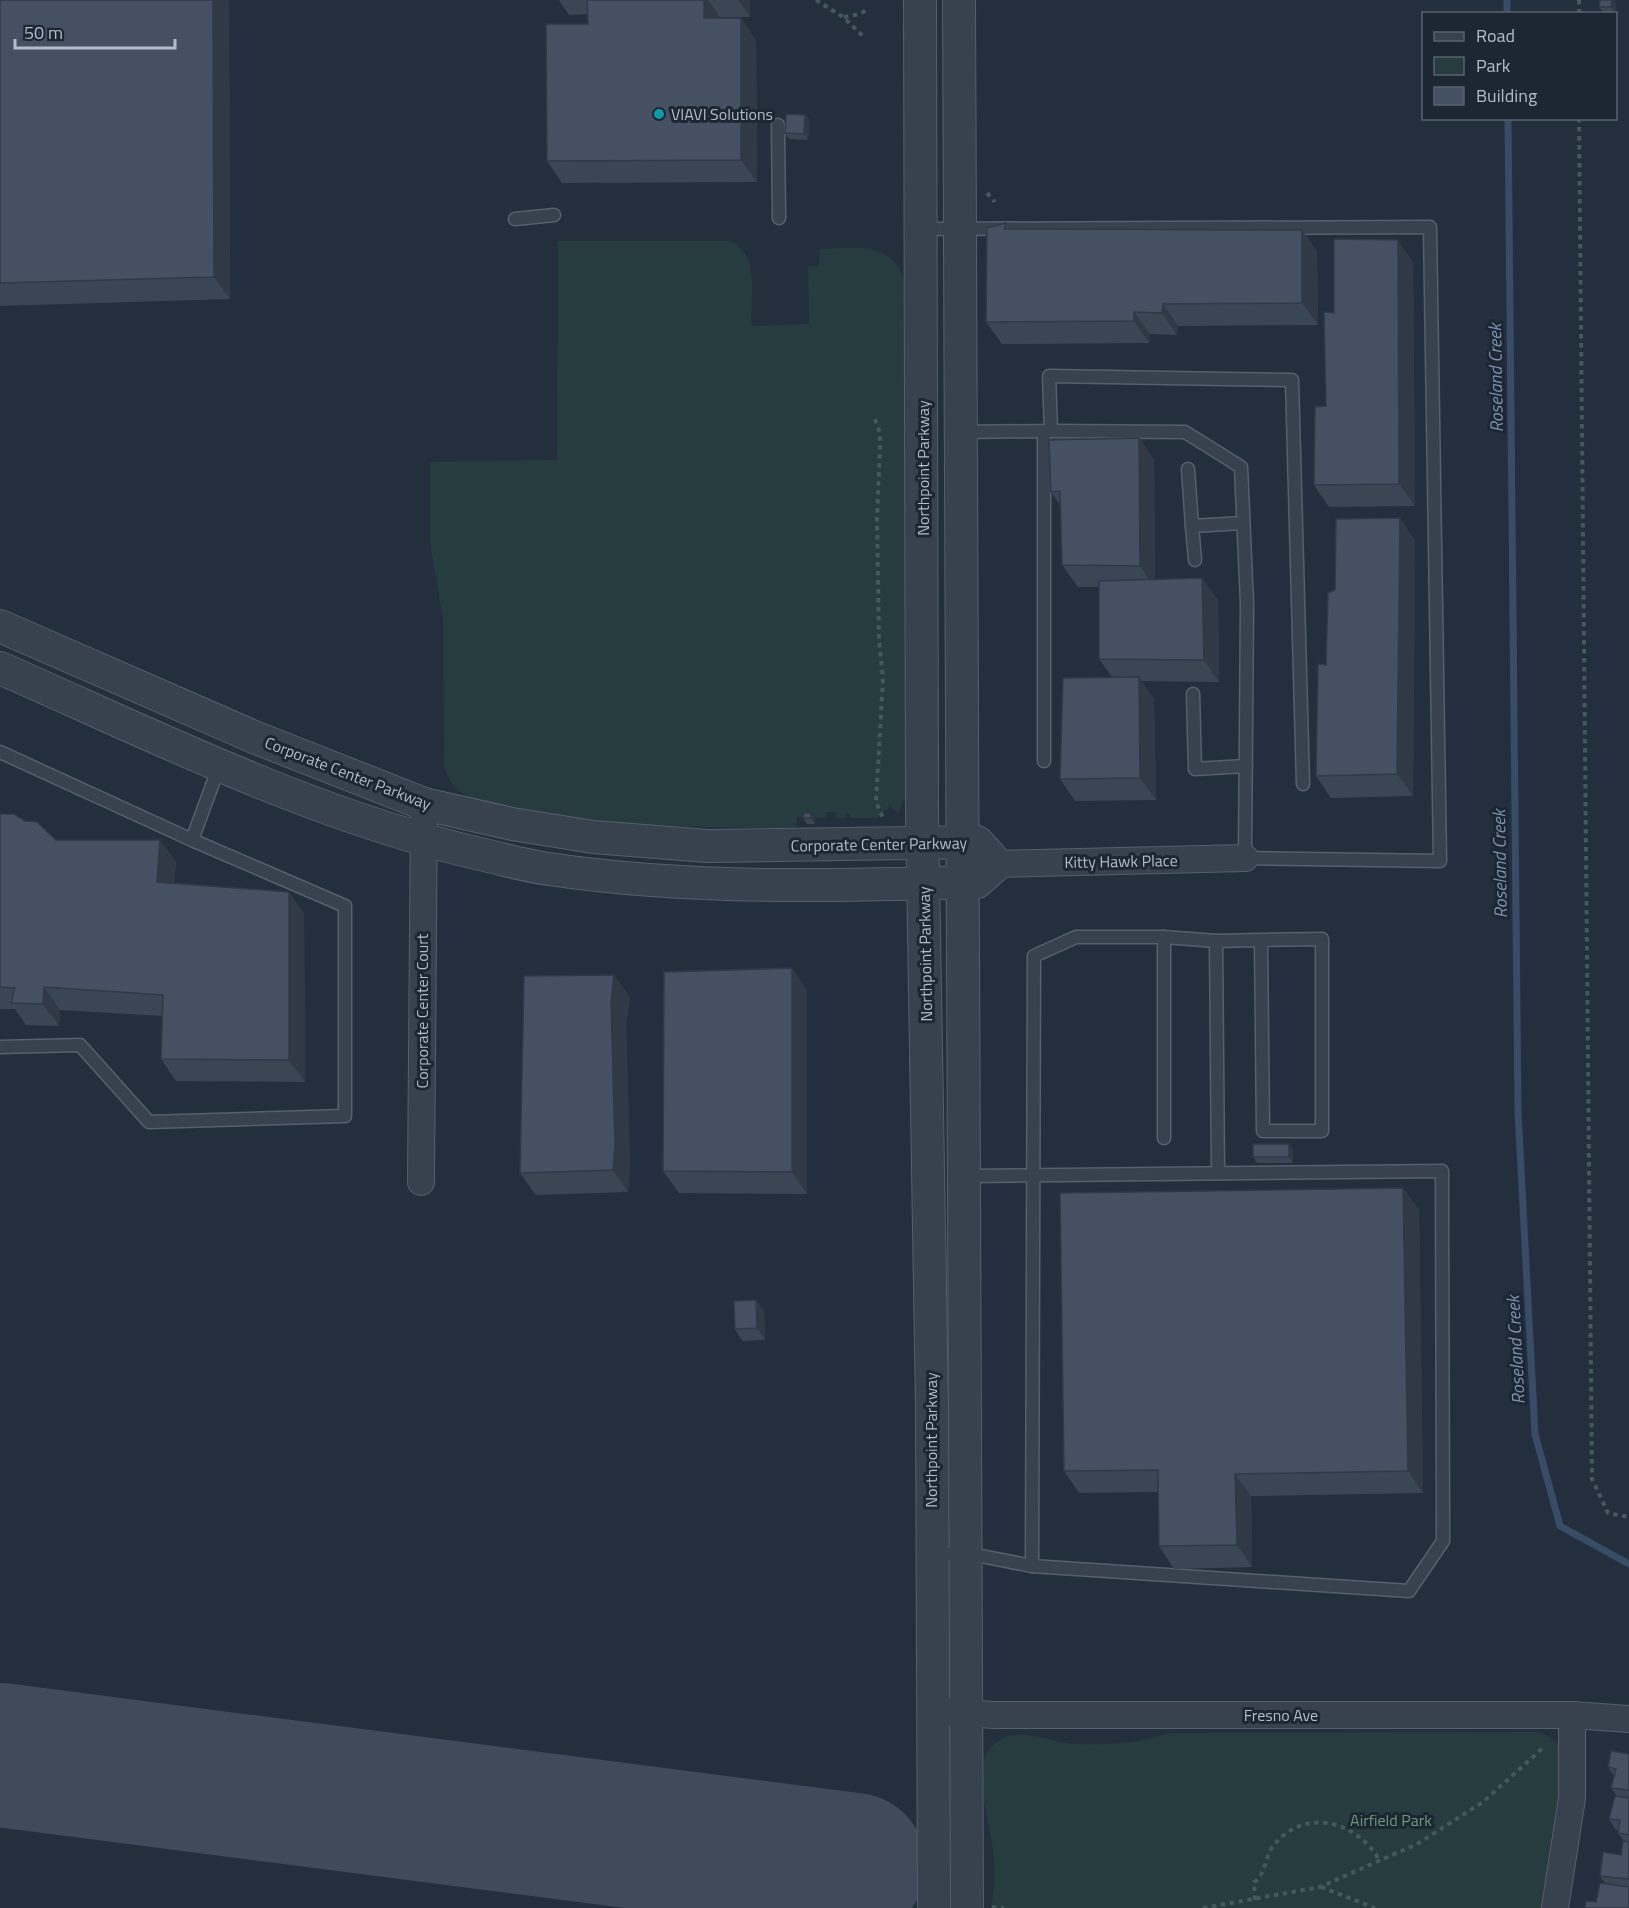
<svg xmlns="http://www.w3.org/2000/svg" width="1629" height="1908" font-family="'Titillium Web',sans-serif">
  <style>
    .green { fill: #263c3f }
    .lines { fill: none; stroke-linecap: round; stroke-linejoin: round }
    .stream { stroke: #394c67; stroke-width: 7 }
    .runway { stroke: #3f4a5a; stroke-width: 144 }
    .service-casing { stroke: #565f6c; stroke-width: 15 }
    .minor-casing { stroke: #565f6c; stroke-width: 28 }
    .tertiary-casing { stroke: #565f6c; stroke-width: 34 }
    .path { stroke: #44595c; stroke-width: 4; stroke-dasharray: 4.5 4.5; stroke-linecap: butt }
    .service { stroke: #38414e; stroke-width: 12 }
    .minor { stroke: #38414e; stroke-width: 26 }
    .tertiary { stroke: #38414e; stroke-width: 32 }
    .wall { fill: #3b4654 }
    .shaded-wall { fill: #303945 }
    .building { fill: #455162; stroke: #303945; stroke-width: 1.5 }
    .culture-dot { fill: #0f9aa8; stroke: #1d2633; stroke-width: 2 }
    .labels { text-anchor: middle; stroke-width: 6; stroke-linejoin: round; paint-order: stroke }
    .poi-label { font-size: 16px; fill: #b4bcc9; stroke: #1d2633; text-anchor: start }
    .street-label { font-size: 16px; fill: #b4bcc9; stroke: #1d2633 }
    .park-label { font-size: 16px; fill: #6b9a76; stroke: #1d2633 }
    .water-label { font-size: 18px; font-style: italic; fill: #7c92b1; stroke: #1d2633 }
  </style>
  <rect width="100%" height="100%" fill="#242f3e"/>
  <g class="green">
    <path d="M 558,241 L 729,241 C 762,253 749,299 752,326 L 809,324 L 808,266 L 819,266 L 820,249 C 861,248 896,239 906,290 L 906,786 L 905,798 L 898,813 L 890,806 L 878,818 L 850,818 L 850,814 L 845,814 L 845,818 L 836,818 L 836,812 L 827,812 L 826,818 L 797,817 L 796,829 L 653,826 L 564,817 L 471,798 C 455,791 449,782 444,766 L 443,619 L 430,542 L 430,462 L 557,460 Z"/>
    <path d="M 1536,1732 C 1544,1734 1554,1737 1558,1746 C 1567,1766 1546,1880 1542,1908 L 991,1908 C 995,1889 995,1863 992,1844 C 989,1819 971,1767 992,1746 C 1017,1722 1046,1743 1075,1744 C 1108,1745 1138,1744 1169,1733 Z"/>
  </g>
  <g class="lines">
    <g class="stream">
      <polyline points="1507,0 1507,14"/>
      <polyline points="1508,118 1518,1112 1535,1434 1560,1526 1629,1564"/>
    </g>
    <polyline class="runway" points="0,1755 854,1865"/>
    <g class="service-casing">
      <g id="service">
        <polyline points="778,125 779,218"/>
        <polyline points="515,219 554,215"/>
        <polyline points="922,229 1430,227 1440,861 1245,858 1247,603 1241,467 1185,432 1051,431"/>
        <polyline points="1044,431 1044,761"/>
        <polyline points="962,432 1051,431 1049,376 1292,380 1303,784"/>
        <polyline points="1188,469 1192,526"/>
        <polyline points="1195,560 1192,526 1243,523"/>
        <polyline points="1193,694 1195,769 1246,766"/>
        <polyline points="0,752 192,840"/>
        <polyline points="1164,937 1216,941 1261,940 1263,1131 1322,1131 1322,939 1261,940"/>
        <polyline points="1216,941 1218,1173"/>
        <polyline points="0,1047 80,1045 149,1122 345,1116 345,906 192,840 220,764"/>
        <polyline points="933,1555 966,1553 1032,1566 1409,1591 1443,1541 1442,1171 965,1176"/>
        <polyline points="1032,1566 1034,956 1076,937 1164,937 1164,1138"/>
      </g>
    </g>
    <g class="minor-casing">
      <g id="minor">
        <polyline points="997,864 1245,858"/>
        <polyline points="421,1182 424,804"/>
        <polyline points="949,1712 994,1715 1572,1715 1629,1719"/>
        <polyline points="1555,1908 1572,1798 1572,1715"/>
      </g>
    </g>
    <g class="tertiary-casing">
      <g id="tertiary">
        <polyline points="920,0 922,812 932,1407 934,1908"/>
        <polyline points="959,0 967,1908"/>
        <path d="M 0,626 L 254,737 L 424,804 L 512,824 L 593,837 L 707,846 L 977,842 L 997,864 L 977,882 C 835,886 691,890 549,869 C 526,866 503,859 480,854 C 312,815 157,737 0,668"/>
      </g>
    </g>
    <g class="path">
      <polyline points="816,0 843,17 865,38"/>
      <polyline points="1579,0 1579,14"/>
      <polyline points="844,17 860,14 868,9"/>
      <polyline points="1579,118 1592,1479 1608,1513 1629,1517"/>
      <polyline points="987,193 995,202"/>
      <polyline points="875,419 880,433 880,447 877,519 879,639 883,679 876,802 883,818"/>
      <polyline points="1321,1887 1375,1908"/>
      <path d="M 1255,1900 L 1254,1882 C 1265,1876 1265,1857 1273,1846 C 1305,1806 1357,1821 1380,1861"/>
      <polyline points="992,1907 1004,1908"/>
      <polyline points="1203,1908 1320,1887 1417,1844 1483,1802 1545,1746"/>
    </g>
    <use href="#service" class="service"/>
    <use href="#minor" class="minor"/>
    <use href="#tertiary" class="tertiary"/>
  </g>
  <g class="wall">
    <polygon points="0,0 229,0 230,299 0,306"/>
    <polygon points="559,0 750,0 750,17 720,17 720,18 741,18 756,40 757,182 562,183 547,161 588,24 588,14 569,15"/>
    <polygon points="1616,2 1615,13 1603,12 1599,7"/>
    <polygon points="805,115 809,120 808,140 789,139 785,133"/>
    <polygon points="1006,223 1010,229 1302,230 1317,252 1318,325 1178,326 1177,335 1150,334 1149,343 1002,344 986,322"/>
    <polygon points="1413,262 1415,506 1329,507 1314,485 1326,406 1334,313"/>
    <polygon points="1139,438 1154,460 1155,580 1218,600 1219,682 1141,681 1154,699 1156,800 1075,801 1060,779 1112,677 1099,659 1099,587 1078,587 1062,565 1060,505 1051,492"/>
    <polygon points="1400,518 1415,541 1413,796 1331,798 1316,776 1326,665 1335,590"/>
    <polygon points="0,814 56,840 160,840 176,862 174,883 289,892 304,914 305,1082 176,1081 161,1059 163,1016 60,1010 59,1026 26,1025 15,1009 0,1009"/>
    <polygon points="803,818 815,819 815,824 807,824"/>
    <polygon points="807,990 807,1194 679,1193 663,1171"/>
    <polygon points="630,997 626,1024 630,1166 628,1192 536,1195 520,1173"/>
    <polygon points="1293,1150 1293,1163 1257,1163 1253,1157"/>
    <polygon points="1403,1188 1419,1210 1423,1493 1251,1496 1252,1567 1174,1569 1159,1546 1158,1492 1079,1493 1064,1471"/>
    <polygon points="764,1311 765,1340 742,1341 735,1329"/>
    <polygon points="1629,1754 1629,1908 1596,1902 1606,1884 1600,1876 1621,1855 1624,1841 1618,1833 1618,1830 1616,1830 1609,1819 1617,1796 1611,1788 1614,1776 1608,1767"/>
  </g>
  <g class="shaded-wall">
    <polygon points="213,0 229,0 230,299 214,277"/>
    <polygon points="704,0 708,0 720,17 720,40 704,18"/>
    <polygon points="738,0 750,0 750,17"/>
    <polygon points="1612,0 1614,0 1616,2 1615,13 1611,7"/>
    <polygon points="741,18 756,40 757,182 741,160"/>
    <polygon points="805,115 809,120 808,140 804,134"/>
    <polygon points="1302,230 1317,252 1318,325 1302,303"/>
    <polygon points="1398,240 1413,262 1415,506 1399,484"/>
    <polygon points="1163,304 1178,326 1177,335 1162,313"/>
    <polygon points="1134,312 1150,334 1149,343 1134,321"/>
    <polygon points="1139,438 1154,460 1155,588 1140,566"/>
    <polygon points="1400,518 1415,541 1413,796 1397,774"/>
    <polygon points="1202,578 1218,600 1219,682 1204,660"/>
    <polygon points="1139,677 1154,699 1156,800 1140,778"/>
    <polygon points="811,813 815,819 815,824 811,818"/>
    <polygon points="160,840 176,862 172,904 157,882"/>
    <polygon points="289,892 304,914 305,1082 289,1060"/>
    <polygon points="792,968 807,990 807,1194 792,1172"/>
    <polygon points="614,975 630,997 626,1024 630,1166 628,1192 613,1170 611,1002"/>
    <polygon points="44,987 60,1010 59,1026 43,1004"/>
    <polygon points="1289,1144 1293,1150 1293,1163 1289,1157"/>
    <polygon points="1403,1188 1419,1210 1423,1493 1408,1471"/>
    <polygon points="756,1300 764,1311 765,1340 757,1328"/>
    <polygon points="1235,1474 1251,1496 1252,1567 1237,1545"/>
  </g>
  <g class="building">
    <polygon points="0,0 213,0 214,277 0,283"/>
    <polygon points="587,0 704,0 704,18 741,18 741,160 547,161 546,24 588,24"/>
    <polygon points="1600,0 1612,0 1611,7 1599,7"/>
    <polygon points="786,114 805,115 804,134 785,133"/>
    <polygon points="1006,223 1004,229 1302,230 1302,303 1163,304 1162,313 1134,312 1134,321 986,322 987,228"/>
    <polygon points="1334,239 1398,240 1399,484 1314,485 1315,407 1326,406 1324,312 1334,313"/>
    <polygon points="1139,438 1140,566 1062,565 1060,491 1051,492 1049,440"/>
    <polygon points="1400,518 1397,774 1316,776 1318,664 1326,665 1328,593 1335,590 1336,519"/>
    <polygon points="1202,578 1204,660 1099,659 1099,581"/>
    <polygon points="1139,677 1140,778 1060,779 1063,678"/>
    <polygon points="804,813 811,813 811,818 803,818"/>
    <polygon points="0,814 14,814 25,821 37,822 56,840 160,840 157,882 289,892 289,1060 161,1059 163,995 44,987 43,1004 11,1003 15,988 0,987"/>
    <polygon points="792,968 792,1172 663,1171 664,972"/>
    <polygon points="614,975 611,1002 615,1144 613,1170 520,1173 524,976"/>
    <rect x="1253" y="1144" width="36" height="13"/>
    <polygon points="1403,1188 1408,1471 1235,1474 1237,1545 1159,1546 1158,1470 1064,1471 1060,1193"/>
    <polygon points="756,1300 757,1328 735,1329 734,1301"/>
    <polygon points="1611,1751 1629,1754 1629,1790 1611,1788 1616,1769 1608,1767"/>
    <polygon points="1615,1796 1629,1798 1629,1835 1618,1833 1620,1820 1609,1819"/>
    <polygon points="1623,1841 1629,1842 1629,1879 1600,1876 1603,1852 1621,1855"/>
    <polygon points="1600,1883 1629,1887 1629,1908 1585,1908 1586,1901 1596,1902"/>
  </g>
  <circle class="culture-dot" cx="659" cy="114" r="6"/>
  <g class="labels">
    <g class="poi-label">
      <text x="671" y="120">VIAVI Solutions</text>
    </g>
    <g class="street-label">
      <text transform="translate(923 468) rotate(-90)" y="6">Northpoint Parkway</text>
      <text transform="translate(348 773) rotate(21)" y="6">Corporate Center Parkway</text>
      <text transform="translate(879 844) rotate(-1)" y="6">Corporate Center Parkway</text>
      <text transform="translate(1121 861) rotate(-1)" y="6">Kitty Hawk Place</text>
      <text transform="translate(925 954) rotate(-91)" y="6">Northpoint Parkway</text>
      <text transform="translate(422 1011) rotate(-90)" y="6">Corporate Center Court</text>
      <text transform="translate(931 1440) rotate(-90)" y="6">Northpoint Parkway</text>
      <text x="1281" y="1721">Fresno Ave</text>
    </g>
    <g class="park-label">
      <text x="1391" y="1826">Airfield Park</text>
    </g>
    <g class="water-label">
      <text transform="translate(1496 378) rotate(-91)" y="6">Roseland Creek</text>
      <text transform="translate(1500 864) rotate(-91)" y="6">Roseland Creek</text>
      <text transform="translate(1516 1350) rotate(-93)" y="6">Roseland Creek</text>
    </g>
  </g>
  <rect x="1422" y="12" width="195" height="108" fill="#1d2633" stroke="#59626f" stroke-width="1.5"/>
  <rect x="1434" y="32" width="30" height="9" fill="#38414e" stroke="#59626f" stroke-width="1.5"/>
  <text x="1476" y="42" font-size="18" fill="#b4bcc9">Road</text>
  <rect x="1434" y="57" width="30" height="18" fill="#263c3f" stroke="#59626f" stroke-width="1.5"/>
  <text x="1476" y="72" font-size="18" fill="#b4bcc9">Park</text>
  <rect x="1434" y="87" width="30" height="18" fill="#455162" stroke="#59626f" stroke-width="1.5"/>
  <text x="1476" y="102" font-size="18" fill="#b4bcc9">Building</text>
  <path d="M15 39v9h160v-9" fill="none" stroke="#b4bcc9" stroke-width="3"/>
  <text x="24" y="39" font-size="18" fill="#b4bcc9" stroke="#1d2633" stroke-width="4.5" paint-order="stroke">50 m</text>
</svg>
